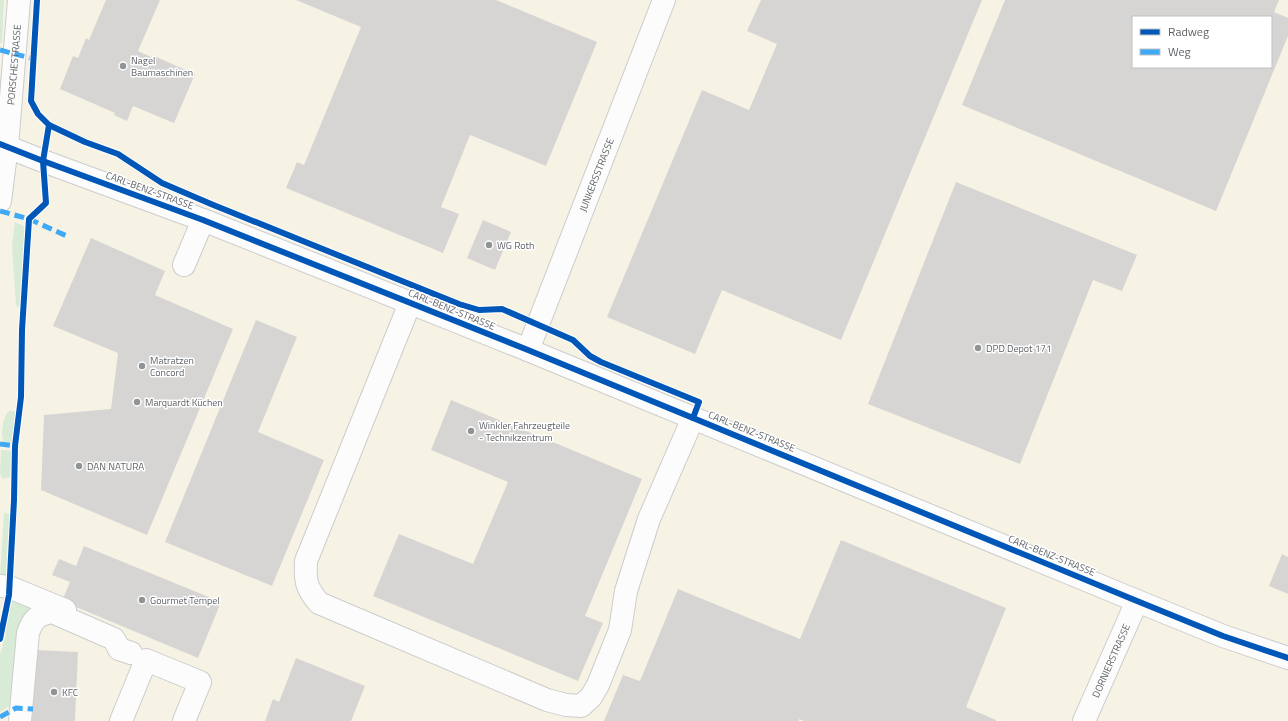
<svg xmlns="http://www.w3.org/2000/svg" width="1288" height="721" font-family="'Titillium Web',sans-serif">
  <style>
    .commercial { fill: #f7f3e4; fill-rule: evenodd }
    .green { fill: #d8ebd6 }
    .building { fill: #d6d5d3; fill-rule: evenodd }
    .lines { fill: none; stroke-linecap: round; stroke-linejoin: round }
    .minor-casing { stroke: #cbcccc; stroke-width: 24 }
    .minor { stroke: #fdfcfc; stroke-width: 22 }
    .quiet { stroke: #3fa9f5; stroke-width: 5; stroke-dasharray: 10 5; stroke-linecap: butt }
    .cycleway-casing { stroke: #fff; stroke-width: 8 }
    .cycleway { stroke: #0057b8; stroke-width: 6 }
    .poi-dot { fill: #919496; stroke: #fff; stroke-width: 1.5 }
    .labels { text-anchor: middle; stroke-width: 3; stroke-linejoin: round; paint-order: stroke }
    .poi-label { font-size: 10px; fill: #5f6368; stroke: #fff; text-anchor: start }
    .street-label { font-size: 10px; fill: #5f6368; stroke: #fff }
  </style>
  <rect width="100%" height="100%" fill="#efeeea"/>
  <path class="commercial" d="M 0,0 L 1288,0 L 1288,721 L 0,721 ZM 1133,17 L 1271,17 L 1271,67 L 1133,67 Z"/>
  <g class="green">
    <polygon points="0,0 4,0 2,43 0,43"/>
    <polygon points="15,222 27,228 21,305 20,307 16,306 12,245"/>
    <path d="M 9,411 L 14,411 C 20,419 15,433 14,443 L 4,442 C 0,435 3,416 9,411 Z"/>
    <polygon points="1,450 13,451 10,477 4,479 1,477 0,473"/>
    <polygon points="4,513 10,514 6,578 0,577"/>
    <polygon points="11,596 41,609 18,701 0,712 0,655 5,637"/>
  </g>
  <g class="building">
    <polygon points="106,0 160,0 138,51 153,58 154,56 195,74 174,123 133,106 127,121 114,115 115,113 60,89 73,56 78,58 86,38 89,40"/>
    <polygon points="296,0 496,0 597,42 546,166 470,135 441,207 459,214 443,253 286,188 297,162 304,165 361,27"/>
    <polygon points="761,0 982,0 841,340 722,290 695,354 607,317 702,90 749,110 777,44 747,31"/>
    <path d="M 1005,0 L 1279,0 L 1274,12 L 1288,18 L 1288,36 L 1216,211 L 962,105 ZM 1133,17 L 1271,17 L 1271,67 L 1133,67 Z"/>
    <polygon points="956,182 1137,255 1122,291 1093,280 1020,464 868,404"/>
    <polygon points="483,220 511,232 495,270 467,258"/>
    <polygon points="91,238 165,271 155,295 233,329 147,535 41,490 44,415 111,409 118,353 53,326"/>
    <polygon points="256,320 297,337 258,432 324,460 272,586 165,542"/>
    <polygon points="451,400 642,479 585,616 603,623 578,681 373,596 399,534 473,564 508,482 431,450"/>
    <polygon points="841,540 1006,608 966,707 996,720 996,721 804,721 799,719 799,721 604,721 623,675 640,681 678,589 800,639"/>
    <polygon points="84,546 221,602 198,658 62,601 70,582 52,575 59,559 76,566"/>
    <polygon points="1282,554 1288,557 1288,594 1269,586"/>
    <polygon points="36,650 78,652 75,721 32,721 33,700 30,700 30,691 34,691"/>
    <polygon points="296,658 365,686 351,721 265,721 273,699 279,702"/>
  </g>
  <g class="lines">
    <g class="minor-casing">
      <g id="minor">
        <polyline points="0,144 43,161 203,220 528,350 1137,601 1223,636 1288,658"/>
        <path id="s1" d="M 0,201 L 7,146 L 19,0"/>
        <polyline points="184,265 203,220"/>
        <path d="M 410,303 L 306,561 C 305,581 306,588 319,603 L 547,700 L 566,705 L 581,706 L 591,697 L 598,685 L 620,630 L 626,591 L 649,519 L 693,418"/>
        <path id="s2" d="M 528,350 L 664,0"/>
        <polyline points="0,586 9,587 65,610"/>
        <path d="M 20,721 L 28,633 C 33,619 37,615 52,612 L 114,639 L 119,649 L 131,653"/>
        <polyline points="121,721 146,660 200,682 184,721"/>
        <path id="s3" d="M 1084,721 L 1137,601"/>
      </g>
    </g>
    <use href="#minor" class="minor"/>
    <g class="quiet">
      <polyline points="0,50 34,59"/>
      <polyline points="0,211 29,219 69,237"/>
      <polyline points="0,444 15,446"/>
      <polyline points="0,717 16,708 33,709"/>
    </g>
    <g class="cycleway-casing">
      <g id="cycleway">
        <polyline points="49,125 85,142 118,154 162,183 211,204 459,304 479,310 502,309 573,340 590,356 601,362 699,402 693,418"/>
        <polyline points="0,144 43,161 203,220 528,350 1137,601 1223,636 1288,658"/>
        <polyline points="0,639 9,595 14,500 15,446 21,397 22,330 29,219 46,203 43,161 49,125 38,114 31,101 37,0"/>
      </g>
    </g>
    <use href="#cycleway" class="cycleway"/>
  </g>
  <g class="poi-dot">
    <circle cx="123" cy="66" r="4"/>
    <circle cx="489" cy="245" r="4"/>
    <circle cx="978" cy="348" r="4"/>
    <circle cx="142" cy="366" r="4"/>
    <circle cx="137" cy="402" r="4"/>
    <circle cx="471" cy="431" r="4"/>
    <circle cx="79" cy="466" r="4"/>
    <circle cx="142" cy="600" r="4"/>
    <circle cx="54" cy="692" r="4"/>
  </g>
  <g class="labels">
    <g class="poi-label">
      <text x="131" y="64">Nagel<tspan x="131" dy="12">Baumaschinen</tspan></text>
      <text x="497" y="249">WG Roth</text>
      <text x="986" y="352">DPD Depot 171</text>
      <text x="150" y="364">Matratzen<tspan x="150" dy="12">Concord</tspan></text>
      <text x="145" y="406">Marquardt Küchen</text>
      <text x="479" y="429">Winkler Fahrzeugteile<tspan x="479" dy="12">- Technikzentrum</tspan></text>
      <text x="87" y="470">DAN NATURA</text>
      <text x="150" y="604">Gourmet Tempel</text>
      <text x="62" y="696">KFC</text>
    </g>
    <g class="street-label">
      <text dy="4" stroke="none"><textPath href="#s1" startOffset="137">PORSCHESTRASSE</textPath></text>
      <text dy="4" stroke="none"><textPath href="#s2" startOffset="188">JUNKERSSTRASSE</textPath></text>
      <text transform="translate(150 190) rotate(20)" y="4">CARL-BENZ-STRASSE</text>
      <text transform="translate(452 309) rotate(22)" y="4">CARL-BENZ-STRASSE</text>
      <text transform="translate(752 431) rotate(22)" y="4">CARL-BENZ-STRASSE</text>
      <text transform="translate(1052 555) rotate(22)" y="4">CARL-BENZ-STRASSE</text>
      <text dy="4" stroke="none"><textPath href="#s3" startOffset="66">DORNIERSTRASSE</textPath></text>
    </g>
  </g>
  <rect x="1132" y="16" width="140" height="52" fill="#ffffff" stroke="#bfc1c3"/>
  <rect x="1140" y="29" width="20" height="6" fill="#0057b8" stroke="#bfc1c3"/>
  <text x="1168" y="36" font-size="12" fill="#5f6368">Radweg</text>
  <rect x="1140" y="49" width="20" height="6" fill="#3fa9f5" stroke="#bfc1c3"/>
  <text x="1168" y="56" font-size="12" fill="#5f6368">Weg</text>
</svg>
